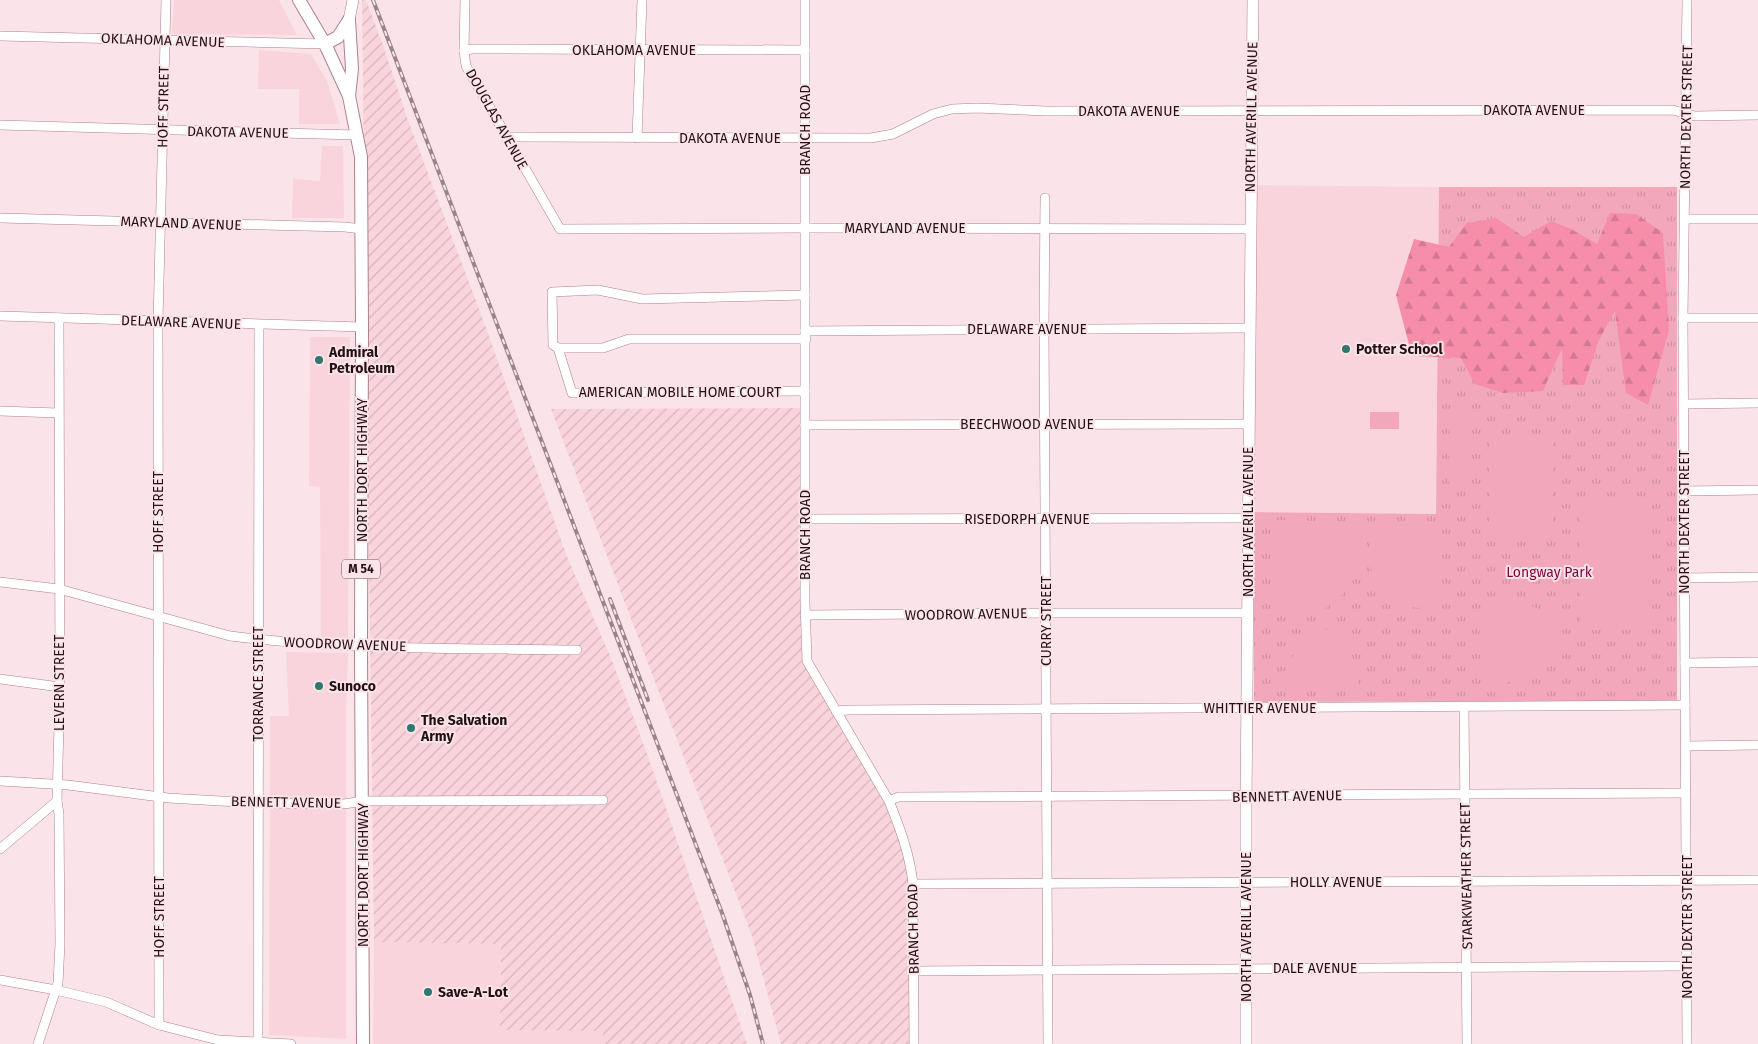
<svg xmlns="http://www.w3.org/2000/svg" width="1758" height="1044" font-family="'Fira Sans',sans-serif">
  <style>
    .built { fill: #fad4dc }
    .industrial { fill: url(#industrial-furrows) }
    .grass { fill: url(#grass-tufts) }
    .forest { fill: url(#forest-firs) }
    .pitch { fill: #f2a8ba }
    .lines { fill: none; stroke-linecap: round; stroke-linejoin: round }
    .street-casing { stroke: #b0808b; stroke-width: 10 }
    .secondary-casing { stroke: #b0808b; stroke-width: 12 }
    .primary-casing { stroke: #b0808b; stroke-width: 14 }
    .street { stroke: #fff; stroke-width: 9 }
    .secondary { stroke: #fff; stroke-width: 11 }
    .primary { stroke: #fff; stroke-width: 12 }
    .rail-casing { stroke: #988489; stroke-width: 4 }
    .rail { stroke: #fae4e9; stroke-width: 2; stroke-dasharray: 5.5; stroke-linecap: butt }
    .poi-dot { fill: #31776e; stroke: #fae4e9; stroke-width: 2 }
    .labels { text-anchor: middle; stroke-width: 4; stroke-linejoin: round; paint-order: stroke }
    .shield { fill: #fae4e9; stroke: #635055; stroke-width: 1 }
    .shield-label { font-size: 12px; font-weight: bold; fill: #221015 }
    .street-label { font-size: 14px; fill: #221015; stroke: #fae4e9 }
    .poi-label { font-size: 14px; font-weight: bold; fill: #221015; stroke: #fae4e9; text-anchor: start }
    .park-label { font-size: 14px; fill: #7e033b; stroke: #fae4e9 }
  </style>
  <defs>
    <pattern id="industrial-furrows" width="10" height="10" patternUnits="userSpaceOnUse" patternTransform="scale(1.25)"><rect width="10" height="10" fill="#fad4dc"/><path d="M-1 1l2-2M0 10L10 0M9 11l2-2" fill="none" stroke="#d6b5bc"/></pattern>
    <pattern id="grass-tufts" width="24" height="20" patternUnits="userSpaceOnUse" patternTransform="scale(1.25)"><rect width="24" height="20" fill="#f2a8ba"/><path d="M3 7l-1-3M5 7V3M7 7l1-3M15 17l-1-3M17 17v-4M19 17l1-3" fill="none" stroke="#cf909f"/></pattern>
    <pattern id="forest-firs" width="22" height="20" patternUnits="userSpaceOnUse" patternTransform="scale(1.25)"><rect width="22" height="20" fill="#f68eaa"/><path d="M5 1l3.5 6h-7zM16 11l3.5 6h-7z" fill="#d37991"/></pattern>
  </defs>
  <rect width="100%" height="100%" fill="#fae4e9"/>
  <g class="built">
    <polygon points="174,0 279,0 297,35 172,34"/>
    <polygon points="259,50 311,54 327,81 340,124 299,124 299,89 258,89"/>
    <polygon points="322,146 343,146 344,218 292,218 293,179 320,181"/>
    <polygon points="1256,185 1439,187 1436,514 1254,512"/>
    <polygon points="310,337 350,337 348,638 321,638 320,487 309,486"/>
    <polygon points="286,652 348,653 346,714 346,1039 269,1035 270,716 289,716"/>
    <polygon points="374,942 501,944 500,1030 603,1031 603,1044 373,1044"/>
  </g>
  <g class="industrial">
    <polygon points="362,0 366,0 384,48 408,120 485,325 566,554 613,663 649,759 747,1044 603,1044 603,1031 500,1030 501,944 374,942"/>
    <polygon points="802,408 802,647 803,656 887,808 896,829 906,862 909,884 910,1044 781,1044 752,936 551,409"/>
  </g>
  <polygon class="grass" points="1439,187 1677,187 1677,701 1254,702 1254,512 1436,514"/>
  <polygon class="forest" points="1610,213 1636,214 1663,233 1669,330 1648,405 1626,393 1615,311 1599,340 1584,385 1563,385 1562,348 1543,391 1503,393 1475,384 1461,358 1412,356 1396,295 1414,239 1449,247 1467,223 1496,218 1524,237 1551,221 1571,229 1597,244"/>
  <g class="pitch">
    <rect x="1370" y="412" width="29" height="17"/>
    <polygon points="1450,412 1469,412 1468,490 1449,490"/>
    <rect x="1489" y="437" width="63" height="104"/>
    <polygon points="1650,498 1650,630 1581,630 1580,499"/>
    <path d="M 1276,520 L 1360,522 C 1367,555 1357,589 1327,607 C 1324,609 1320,612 1317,613 C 1307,615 1285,613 1274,613 L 1272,524 Z"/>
    <path d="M 1433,524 L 1439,529 L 1439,606 C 1431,607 1421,609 1412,607 C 1401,605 1383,596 1377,586 C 1367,571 1370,541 1372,525 Z"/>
    <path d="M 1492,601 C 1521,600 1533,605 1558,619 L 1564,635 L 1567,652 L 1505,684 L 1491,683 L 1481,673 L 1479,612 Z"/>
    <polygon points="1342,629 1359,674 1357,683 1353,688 1343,690 1287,687 1290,663 1295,652 1307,638 1318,630"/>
  </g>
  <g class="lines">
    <g class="street-casing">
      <g id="street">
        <polyline points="465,0 464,51 466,66 560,229 805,228 1250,229"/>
        <path d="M 805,0 L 805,602 L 807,661 L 889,801 C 900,828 910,855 913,884 L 914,1044"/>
        <polyline points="1687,0 1683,318 1687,1044"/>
        <polyline points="0,36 325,44"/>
        <polyline points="464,51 472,49 805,50"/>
        <polyline points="0,125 356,135"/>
        <polyline points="506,137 871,138 893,134 933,114 952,109 977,108 1046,111 1673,110 1695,116 1758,115"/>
        <polyline points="637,138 642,0"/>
        <polyline points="1045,198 1044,329 1048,1044"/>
        <polyline points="0,218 345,227 362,229"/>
        <polyline points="1685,219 1758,219"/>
        <polyline points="805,295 642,299 598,290 552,292 553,345 558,348 603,348 629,339 806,339"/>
        <polyline points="0,316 362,327"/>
        <polyline points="1683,318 1758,318"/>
        <polyline points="805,331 1249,328"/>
        <polyline points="558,348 572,393 805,391"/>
        <polyline points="1684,404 1758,403"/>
        <polyline points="0,411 58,413"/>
        <polyline points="805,425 1249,424"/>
        <polyline points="1684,491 1758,490"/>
        <polyline points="805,519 1248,518"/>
        <polyline points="1684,578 1758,577"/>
        <path d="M 0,582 L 59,589 L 230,636 C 344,650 461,648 577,650"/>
        <polyline points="805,615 1046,613 1247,613"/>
        <polyline points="1685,663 1758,662"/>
        <polyline points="0,679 60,687"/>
        <polyline points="1464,707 1467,1044"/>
        <polyline points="836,711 849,710 1685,705"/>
        <polyline points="1686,746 1758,745"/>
        <polyline points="0,781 68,785 168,798 258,803 344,804 363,801 603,800"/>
        <polyline points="889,801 898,797 1686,793"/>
        <polyline points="0,849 57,801"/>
        <polyline points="913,884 1758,880"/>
        <polyline points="914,971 1686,966"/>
        <polyline points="0,980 56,990 106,1002 159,1025 218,1040 291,1044"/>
        <polyline points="159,1025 158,322 166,0"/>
        <polyline points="38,1044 58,983 60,944 59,814 57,801 60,687 59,318"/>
        <polyline points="258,1044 259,325"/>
      </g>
    </g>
    <g class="secondary-casing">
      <g id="secondary">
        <polyline points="349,20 353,0"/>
        <polyline points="1246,1044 1246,805 1253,0"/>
      </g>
    </g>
    <g class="primary-casing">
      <g id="primary">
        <polyline points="299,0 325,44 349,96 361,157 362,327 361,646 363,1044"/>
        <polyline points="349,20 352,69 349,96"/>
        <polyline points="325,44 338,37 349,20"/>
      </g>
    </g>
    <use href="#street" class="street"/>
    <use href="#secondary" class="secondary"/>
    <use href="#primary" class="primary"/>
    <g class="rail-casing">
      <g id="rail">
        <polyline points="373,0 722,913 750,995 763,1044"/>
        <polyline points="610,599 648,700"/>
      </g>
    </g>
    <use href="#rail" class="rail"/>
  </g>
  <g class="poi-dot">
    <circle cx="1346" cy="349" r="5"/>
    <circle cx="319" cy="360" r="5"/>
    <circle cx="319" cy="686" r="5"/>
    <circle cx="411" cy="728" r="5"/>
    <circle cx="428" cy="992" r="5"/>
  </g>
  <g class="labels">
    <rect class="shield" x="342" y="559.5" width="38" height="19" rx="4"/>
    <g class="shield-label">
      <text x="361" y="573">M 54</text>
    </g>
    <g class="street-label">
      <text transform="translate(163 40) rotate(2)" y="5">OKLAHOMA AVENUE</text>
      <text x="634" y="55">OKLAHOMA AVENUE</text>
      <text transform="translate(163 107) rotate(-89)" y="5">HOFF STREET</text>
      <text x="1534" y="115">DAKOTA AVENUE</text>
      <text x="1129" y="116">DAKOTA AVENUE</text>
      <text transform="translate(1251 117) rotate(-89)" y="5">NORTH AVERILL AVENUE</text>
      <text transform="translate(1686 117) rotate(-89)" y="5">NORTH DEXTER STREET</text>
      <text transform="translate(497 119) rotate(61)" y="5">DOUGLAS AVENUE</text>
      <text transform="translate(805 130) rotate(-90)" y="5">BRANCH ROAD</text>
      <text transform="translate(238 132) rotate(1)" y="5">DAKOTA AVENUE</text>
      <text x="730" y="143">DAKOTA AVENUE</text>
      <text transform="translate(181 223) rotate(2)" y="5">MARYLAND AVENUE</text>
      <text x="905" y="233">MARYLAND AVENUE</text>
      <text transform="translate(181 322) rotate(2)" y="5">DELAWARE AVENUE</text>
      <text x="1027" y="334">DELAWARE AVENUE</text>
      <text x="680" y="397">AMERICAN MOBILE HOME COURT</text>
      <text x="1027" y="429">BEECHWOOD AVENUE</text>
      <text transform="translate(362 470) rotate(-90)" y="5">NORTH DORT HIGHWAY</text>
      <text transform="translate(158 512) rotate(-90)" y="5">HOFF STREET</text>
      <text x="1027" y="524">RISEDORPH AVENUE</text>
      <text transform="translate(1248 522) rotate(-90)" y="5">NORTH AVERILL AVENUE</text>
      <text transform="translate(1684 522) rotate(-90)" y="5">NORTH DEXTER STREET</text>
      <text transform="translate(805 535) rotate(-90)" y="5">BRANCH ROAD</text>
      <text transform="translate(966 614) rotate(-1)" y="5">WOODROW AVENUE</text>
      <text transform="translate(1046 621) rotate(-90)" y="5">CURRY STREET</text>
      <text transform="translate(345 644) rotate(2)" y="5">WOODROW AVENUE</text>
      <text transform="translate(59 683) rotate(-90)" y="5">LEVERN STREET</text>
      <text transform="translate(258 684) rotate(-90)" y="5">TORRANCE STREET</text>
      <text x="1260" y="713">WHITTIER AVENUE</text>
      <text transform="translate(1287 796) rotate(-1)" y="5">BENNETT AVENUE</text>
      <text transform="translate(286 802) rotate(1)" y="5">BENNETT AVENUE</text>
      <text transform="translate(363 875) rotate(-90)" y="5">NORTH DORT HIGHWAY</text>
      <text transform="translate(1466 876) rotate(-91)" y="5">STARKWEATHER STREET</text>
      <text x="1336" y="887">HOLLY AVENUE</text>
      <text transform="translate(159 917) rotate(-90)" y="5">HOFF STREET</text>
      <text transform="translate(1246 927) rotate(-90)" y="5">NORTH AVERILL AVENUE</text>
      <text transform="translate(1687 927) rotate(-90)" y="5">NORTH DEXTER STREET</text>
      <text transform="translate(913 929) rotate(-91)" y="5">BRANCH ROAD</text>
      <text x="1315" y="973">DALE AVENUE</text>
    </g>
    <g class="poi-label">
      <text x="1356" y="354">Potter School</text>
      <text x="329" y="357">Admiral<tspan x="329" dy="16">Petroleum</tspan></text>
      <text x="329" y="691">Sunoco</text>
      <text x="421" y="725">The Salvation<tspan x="421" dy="16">Army</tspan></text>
      <text x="438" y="997">Save-A-Lot</text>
    </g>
    <g class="park-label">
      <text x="1549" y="577">Longway Park</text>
    </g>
  </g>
</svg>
